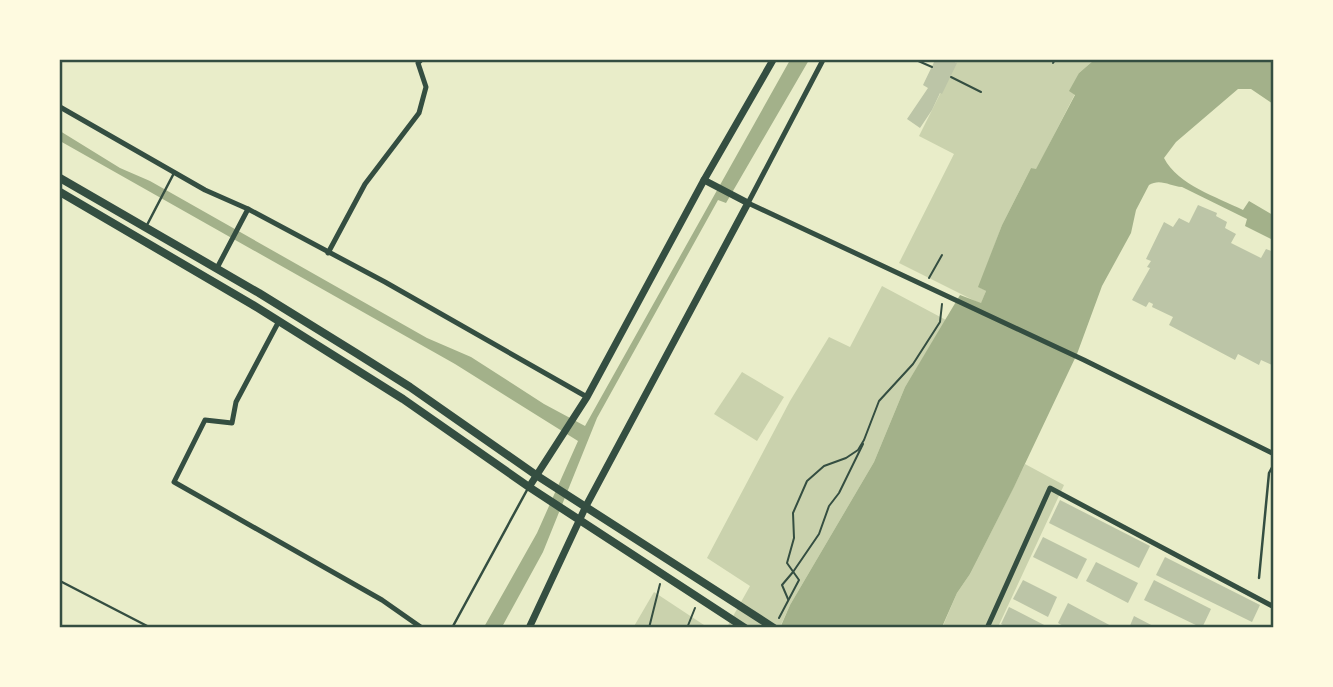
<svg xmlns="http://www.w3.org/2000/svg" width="1333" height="687" font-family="'Sofia Sans Condensed',sans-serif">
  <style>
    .green { fill: #cad2ad }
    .water { fill: #a3b18a }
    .building { fill: #bcc5a7 }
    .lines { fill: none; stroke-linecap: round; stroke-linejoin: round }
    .path { stroke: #344e41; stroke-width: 2 }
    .service { stroke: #344e41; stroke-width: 2.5 }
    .minor { stroke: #344e41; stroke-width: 5 }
    .tertiary { stroke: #344e41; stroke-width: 7 }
    .secondary { stroke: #344e41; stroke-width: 8 }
    .neatline { fill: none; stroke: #344e41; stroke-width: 2.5 }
  </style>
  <rect width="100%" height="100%" fill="#e9edc9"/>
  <g class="green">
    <polygon points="957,60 1094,60 1079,73 1075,94 1036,170 1031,168 1002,225 979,287 986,291 981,304 899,263 954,154 919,136"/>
    <polygon points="882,286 946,320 905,387 874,462 790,605 780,627 727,627 750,586 707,558 790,401 829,337 850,347"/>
    <polygon points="742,372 784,397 757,441 714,414"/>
    <polygon points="1025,464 1064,485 998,627 942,628 957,593 970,574"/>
    <polygon points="654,592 707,627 633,628"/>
  </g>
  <g class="water">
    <polygon points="790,60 809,60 726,203 718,200 597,418 543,552 502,627 484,627 537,533 578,441 455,364 60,141 60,131 120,168 150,181 427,338 471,357 544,404 585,426"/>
    <path d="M 1094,60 L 1273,60 L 1273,104 L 1251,89 L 1238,89 L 1176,142 L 1164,158 C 1178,185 1217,197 1243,210 L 1249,201 L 1273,215 L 1273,240 L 1245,226 L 1247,219 L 1182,187 C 1170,186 1160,178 1149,185 L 1136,210 L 1131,233 L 1102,286 L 1077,354 L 1014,487 L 970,574 L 957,593 L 942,627 L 780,628 L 790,605 L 874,462 L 905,387 L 960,295 L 981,303 L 986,291 L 978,287 L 1002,225 L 1031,168 L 1036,169 L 1075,95 L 1069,91 L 1079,73 Z"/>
  </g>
  <g class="building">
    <polygon points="935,60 951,60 957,63 942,94 940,93 932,110 920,128 907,119 928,88 923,85"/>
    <polygon points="1198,205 1217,213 1216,216 1227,222 1225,228 1236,234 1231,243 1261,258 1266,249 1274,252 1274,366 1261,360 1259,365 1238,354 1235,360 1169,325 1173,317 1152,307 1153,304 1149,302 1146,307 1132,300 1150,268 1147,267 1151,261 1146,259 1164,222 1173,227 1179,218 1189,223"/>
    <polygon points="1060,500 1150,546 1139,568 1049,523"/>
    <polygon points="1043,537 1087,559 1077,579 1033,557"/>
    <polygon points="1165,557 1260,605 1252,622 1156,575"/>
    <polygon points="1096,562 1138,583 1128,603 1086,581"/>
    <polygon points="1023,580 1057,597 1048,617 1013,599"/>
    <polygon points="1154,580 1211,609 1202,628 1144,600"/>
    <polygon points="1068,603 1115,628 1067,628 1058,623"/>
    <polygon points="1009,607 1050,628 1008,628 1001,624"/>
    <polygon points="1134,616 1157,628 1129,628"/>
  </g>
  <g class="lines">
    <g class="path">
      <polyline points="916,60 932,67"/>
      <polyline points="1053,63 1055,60"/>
      <polyline points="951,77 981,92"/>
      <polyline points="929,278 942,255"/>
      <polyline points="788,599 782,585 793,572 819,534 829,506 839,493 863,444"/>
      <polyline points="779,618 799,580 787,563 794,538 793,513 807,481 824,466 846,458 858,450 864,440 879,401 913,364 940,322 942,304"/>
      <polyline points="649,628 660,584"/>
      <polyline points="687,628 695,608"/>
    </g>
    <g class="service">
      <polyline points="147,225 174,173"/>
      <polyline points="1259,578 1269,473 1274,464"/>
      <polyline points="60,581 151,628"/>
      <polyline points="452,628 527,490"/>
    </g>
    <g class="minor">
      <polyline points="823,60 748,203 1084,360 1274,454"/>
      <polyline points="60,107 205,190 248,209 385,282 587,397"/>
      <polyline points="328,253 365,184 419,113 426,87 418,63 421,60"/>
      <polyline points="217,268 248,209"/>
      <polyline points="279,321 236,402 232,423 205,420 174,482 382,600 422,628"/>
      <polyline points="987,628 1050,488 1274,607"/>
    </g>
    <g class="tertiary">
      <polyline points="529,487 587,397 704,180 773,60"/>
      <polyline points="529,628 586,506 748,203 704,180"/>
    </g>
    <g class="secondary">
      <polyline points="60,178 259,293 356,353 410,387 536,475 774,628"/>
      <polyline points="60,192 253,305 403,399 529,487 745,628"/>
    </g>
  </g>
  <rect width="1333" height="687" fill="none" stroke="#fefae0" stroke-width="122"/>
  <rect x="61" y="61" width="1211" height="565" class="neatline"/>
</svg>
